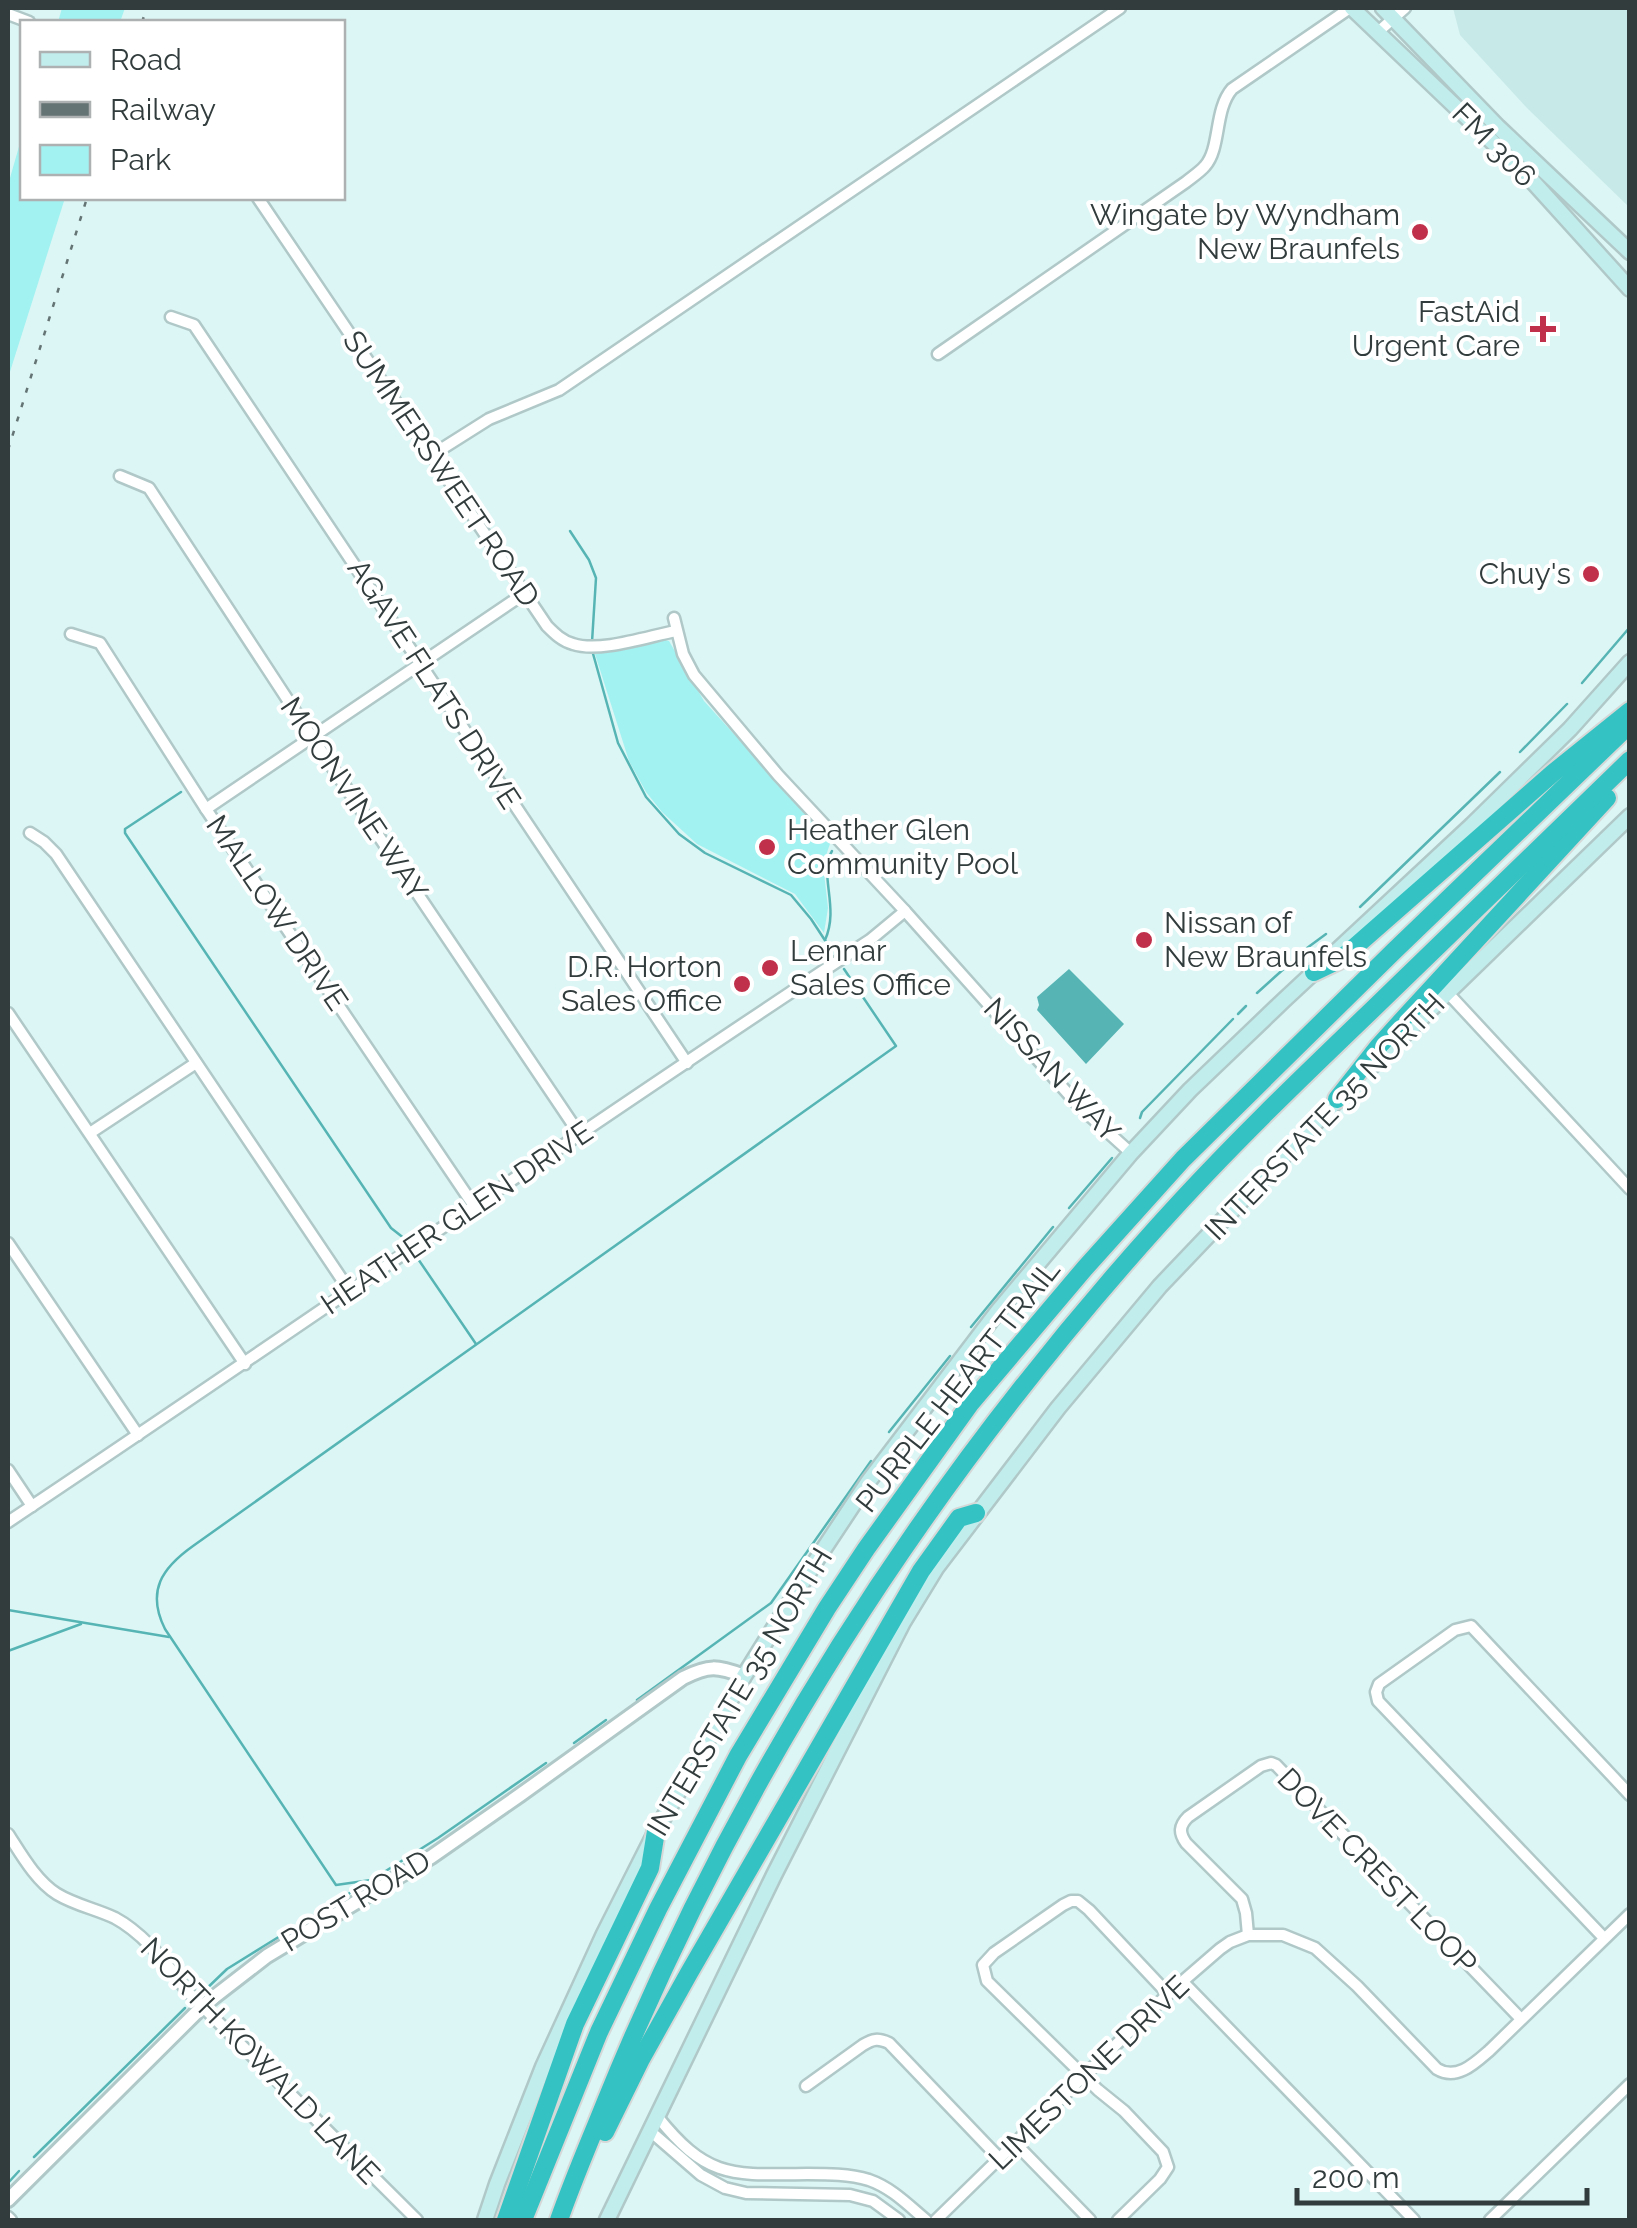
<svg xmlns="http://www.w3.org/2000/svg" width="1637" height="2228" font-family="Raleway,sans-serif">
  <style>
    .built { fill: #c7e9e8 }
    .green { fill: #a2f2f1 }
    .water { fill: #56b5b4 }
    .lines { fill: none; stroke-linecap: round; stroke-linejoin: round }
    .stream { stroke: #56b5b4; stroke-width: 2.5 }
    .minor-casing { stroke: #b0c9c8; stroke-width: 15 }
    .tertiary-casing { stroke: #b0c9c8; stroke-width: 18 }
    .secondary-casing { stroke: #b0c9c8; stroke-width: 19 }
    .motorway-casing { stroke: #d6d8d8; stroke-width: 22 }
    .minor { stroke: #fff; stroke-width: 10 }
    .tertiary { stroke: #fff; stroke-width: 12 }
    .secondary { stroke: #c2eded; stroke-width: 14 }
    .motorway { stroke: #34c3c2; stroke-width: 18 }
    .rail { stroke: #647373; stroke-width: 2.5; stroke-dasharray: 5 10; stroke-linecap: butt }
    .poi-dot { fill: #c1304a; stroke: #fff; stroke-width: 4 }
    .labels { text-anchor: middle; stroke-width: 8; stroke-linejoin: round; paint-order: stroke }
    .street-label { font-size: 30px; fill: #323c3c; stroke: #fff }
    .poi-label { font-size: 30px; fill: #323c3c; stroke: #fff; text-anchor: end }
  </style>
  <rect width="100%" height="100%" fill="#dcf6f5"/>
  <polygon class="built" points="1453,8 1629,8 1629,207 1527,108 1460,35"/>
  <g class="green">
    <polygon points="62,8 125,8 120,22 58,22"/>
    <polygon points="22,136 22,198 65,198 8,378 8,185"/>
    <polygon points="665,640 669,641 704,701 831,841 823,864 828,908 824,933 795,894 697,844 662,812 646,792 629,761 595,654"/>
  </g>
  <polygon class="water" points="1069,969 1124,1024 1086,1064 1037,1010 1039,1005 1037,997"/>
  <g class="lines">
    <g class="stream">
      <polyline points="570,531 589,560 596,578 592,642"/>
      <polyline points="592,650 618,743 646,797 679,834 705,853 791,895 811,919 832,951"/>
      <polyline points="1582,683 1630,627"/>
      <polyline points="1520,752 1567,704"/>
      <polyline points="181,792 125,829 125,833 391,1228 405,1239 409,1246"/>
      <polyline points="1360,907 1500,772"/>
      <path d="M 825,940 C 840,907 818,874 832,851"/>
      <polyline points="1257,993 1307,948 1326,934"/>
      <polyline points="1238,1014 1246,1006"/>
      <polyline points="1140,1118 1142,1112 1233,1019"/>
      <polyline points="1069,1208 1112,1158"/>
      <polyline points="414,1253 476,1344"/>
      <polyline points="971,1327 1053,1227"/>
      <polyline points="889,1432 950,1356"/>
      <polyline points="8,1610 169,1637"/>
      <polyline points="8,1651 81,1624"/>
      <polyline points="637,1700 771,1603 871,1461"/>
      <polyline points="574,1743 606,1720"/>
      <polyline points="373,1879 438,1838 546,1763"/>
      <path d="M 371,1880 L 336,1885 L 165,1629 C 146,1591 162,1568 193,1546 L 896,1046 L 844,969"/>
      <polyline points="202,1993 227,1969 366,1883"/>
      <polyline points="34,2157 185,2008"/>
      <polyline points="8,2183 19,2171"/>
    </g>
    <g class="minor-casing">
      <g id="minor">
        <polyline points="8,14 29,22"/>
        <polyline points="1378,32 1405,8"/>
        <path d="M 258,198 L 547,626 C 555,634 562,641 573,644 C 600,653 649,636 676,631"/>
        <polyline points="171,317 194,325 687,1063"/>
        <path d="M 938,354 L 1186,182 C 1192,177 1200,172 1205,166 C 1221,148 1214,110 1232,89 L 1350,8"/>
        <polyline points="432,455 489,419 559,390 1120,8"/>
        <polyline points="120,476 149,488 312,737 580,1135"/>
        <polyline points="674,618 683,654 694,675 778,775 905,911 1080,1107 1131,1153"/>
        <polyline points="71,634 100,643 206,809 474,1206"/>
        <polyline points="206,809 525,593"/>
        <polyline points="30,833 44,842 56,854 349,1290"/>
        <polyline points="1447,992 1630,1189"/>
        <polyline points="8,1013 245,1364"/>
        <polyline points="90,1133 196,1063"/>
        <polyline points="8,1243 138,1435"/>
        <polyline points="8,1470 32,1506"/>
        <path d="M 8,1522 C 296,1330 580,1130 870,940 L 905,911"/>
        <path d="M 8,1834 C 21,1854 36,1881 57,1894 C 75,1905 96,1909 115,1918 C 143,1933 168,1964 186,1990 L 417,2220"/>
        <path d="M 1248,1935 L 1246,1913 L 1242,1899 L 1186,1843 C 1179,1833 1179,1826 1188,1817 L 1261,1766 L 1271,1763 L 1276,1765 L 1521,2019"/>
        <polyline points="1604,1938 1378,1701 1376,1692 1379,1684 1455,1630 1471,1626 1630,1795"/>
        <polyline points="1183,1982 1414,2220"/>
        <path d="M 806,2086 L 863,2045 C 873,2039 878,2038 889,2043 L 999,2158"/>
        <path d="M 657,2116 C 707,2179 732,2175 807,2174 C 828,2174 849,2174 869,2180 C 892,2188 908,2205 926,2220"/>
        <polyline points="649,2130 701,2175 725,2188 746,2193 850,2195 873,2201 899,2220"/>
        <polyline points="1015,2143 1090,2220"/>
        <polyline points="8,2217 11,2220"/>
        <path d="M 936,2220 L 1168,1994 L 1220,1949 L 1230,1942 L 1248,1935 L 1283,1935 L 1315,1948 L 1357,1986 L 1437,2069 C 1457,2081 1475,2063 1490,2050 L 1630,1914"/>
        <polyline points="1118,2220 1160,2179 1168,2167 1163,2152 1124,2111 1098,2090 987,1981 983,1965 994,1953 1063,1905 1071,1901 1078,1901 1089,1910 1168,1994"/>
        <polyline points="1490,2220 1630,2084"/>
      </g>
    </g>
    <g class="tertiary-casing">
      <path id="tertiary" d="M 8,2200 L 205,2004 L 267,1956 L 431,1857 L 520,1795 L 683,1678 C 709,1665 717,1666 744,1676"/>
    </g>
    <g class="secondary-casing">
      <g id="secondary">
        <polyline points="1352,8 1526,174 1630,289"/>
        <polyline points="1383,8 1498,127 1630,252"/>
        <polyline points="1371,1067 1630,816"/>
        <polyline points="485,2220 497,2184 543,2067 604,1934 656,1831 744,1676 817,1559 868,1482 998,1311 1131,1153 1190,1090 1284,1000 1472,825 1570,729 1630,662"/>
        <polyline points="607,2220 774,1875 903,1622 936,1568 1058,1408 1160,1286 1345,1092"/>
      </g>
    </g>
    <g class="motorway-casing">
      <g id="motorway">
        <polyline points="1314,972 1341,959 1553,773 1630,711"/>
        <polyline points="1337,1099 1378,1047 1406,1016 1607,798"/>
        <polyline points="605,2132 641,2059 689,1973 921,1571 959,1518 976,1513"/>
        <polyline points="506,2220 575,2024 650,1868 656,1831"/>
        <polyline points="523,2220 599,2032 658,1909 738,1756 827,1608 866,1549 970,1404 1085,1268 1183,1159 1394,951 1630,724"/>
        <path d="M 559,2220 C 573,2180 590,2141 606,2101 C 738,1777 925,1485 1158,1226 C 1226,1150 1299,1080 1372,1010 C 1458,926 1544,843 1630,760"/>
      </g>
    </g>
    <use href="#minor" class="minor"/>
    <use href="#tertiary" class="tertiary"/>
    <use href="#secondary" class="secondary"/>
    <use href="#motorway" class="motorway"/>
    <g class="rail">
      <polyline points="142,22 147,8"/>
      <polyline points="8,450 87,198"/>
    </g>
  </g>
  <g class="poi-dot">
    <circle cx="1420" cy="232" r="10"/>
    <path d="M1538 314h10v10h10v10h-10v10h-10v-10h-10v-10h10z"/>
    <circle cx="1591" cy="574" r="10"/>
    <circle cx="767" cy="847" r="10"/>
    <circle cx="1144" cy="940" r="10"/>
    <circle cx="770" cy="968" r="10"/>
    <circle cx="742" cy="984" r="10"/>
  </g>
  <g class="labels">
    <g class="street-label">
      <text transform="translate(1494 145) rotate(45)" y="10">FM 306</text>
      <text transform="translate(441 469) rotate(56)" y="10">SUMMERSWEET ROAD</text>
      <text transform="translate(434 684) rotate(57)" y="10">AGAVE FLATS DRIVE</text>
      <text transform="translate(354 799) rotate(56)" y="10">MOONVINE WAY</text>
      <text transform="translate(277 913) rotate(56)" y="10">MALLOW DRIVE</text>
      <text transform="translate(1052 1070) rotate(47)" y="10">NISSAN WAY</text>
      <text transform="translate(1325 1117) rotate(-46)" y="10">INTERSTATE 35 NORTH</text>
      <text transform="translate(457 1218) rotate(-34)" y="10">HEATHER GLEN DRIVE</text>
      <text transform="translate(958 1386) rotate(-52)" y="10">PURPLE HEART TRAIL</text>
      <text transform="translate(740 1692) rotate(-59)" y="10">INTERSTATE 35 NORTH</text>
      <text transform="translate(1377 1871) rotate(46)" y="10">DOVE CREST LOOP</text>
      <text transform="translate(356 1901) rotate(-31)" y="10">POST ROAD</text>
      <text transform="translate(260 2061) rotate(46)" y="10">NORTH KOWALD LANE</text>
      <text transform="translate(1089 2073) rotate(-44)" y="10">LIMESTONE DRIVE</text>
    </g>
    <g class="poi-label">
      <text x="1400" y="225">Wingate by Wyndham<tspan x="1400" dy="34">New Braunfels</tspan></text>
      <text x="1520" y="322">FastAid<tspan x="1520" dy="34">Urgent Care</tspan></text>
      <text x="1571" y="584">Chuy's</text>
      <text x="787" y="840" text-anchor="start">Heather Glen<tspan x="787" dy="34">Community Pool</tspan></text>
      <text x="1164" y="933" text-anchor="start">Nissan of<tspan x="1164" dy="34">New Braunfels</tspan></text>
      <text x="790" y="961" text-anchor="start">Lennar<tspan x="790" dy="34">Sales Office</tspan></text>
      <text x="722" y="977">D.R. Horton<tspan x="722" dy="34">Sales Office</tspan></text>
    </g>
  </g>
  <rect width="1637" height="2228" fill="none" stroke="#323c3c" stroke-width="20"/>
  <rect x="20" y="20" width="325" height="180" fill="#ffffff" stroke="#adb1b1" stroke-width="2.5"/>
  <rect x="40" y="52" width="50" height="15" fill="#c2eded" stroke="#adb1b1" stroke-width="2.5"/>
  <text x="110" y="70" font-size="30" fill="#323c3c">Road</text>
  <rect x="40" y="102" width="50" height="15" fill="#647373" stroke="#adb1b1" stroke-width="2.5"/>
  <text x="110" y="120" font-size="30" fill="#323c3c">Railway</text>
  <rect x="40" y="145" width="50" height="30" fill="#a2f2f1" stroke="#adb1b1" stroke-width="2.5"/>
  <text x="110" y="170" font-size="30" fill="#323c3c">Park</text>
  <path d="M1297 2188v15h290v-15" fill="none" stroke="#323c3c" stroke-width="5"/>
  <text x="1312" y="2188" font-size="30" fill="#323c3c" stroke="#ffffff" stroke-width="8" paint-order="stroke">200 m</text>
</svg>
